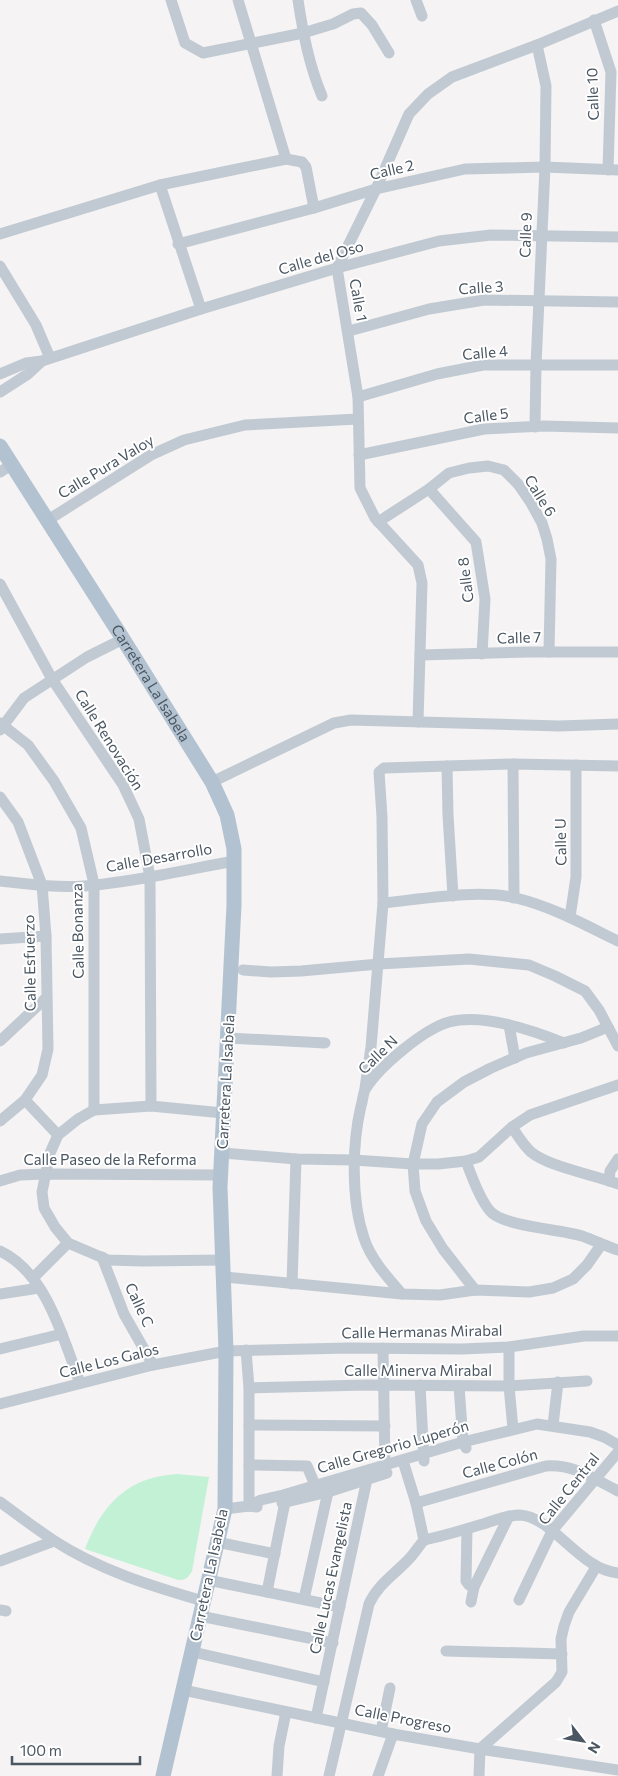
<svg xmlns="http://www.w3.org/2000/svg" width="618" height="1776" font-family="Commissioner,sans-serif">
  <style>
    .green { fill: #c3f1d5 }
    .lines { fill: none; stroke-linecap: round; stroke-linejoin: round }
    .minor { stroke: #c1cad2; stroke-width: 11 }
    .major { stroke: #b3c2d1; stroke-width: 15 }
    .labels { text-anchor: middle; stroke-width: 4; stroke-linejoin: round; paint-order: stroke }
    .street-label { font-size: 15px; fill: #4a5661; stroke: #fff }
  </style>
  <rect width="100%" height="100%" fill="#f5f3f3"/>
  <path class="green" d="M 177,1474 L 209,1477 L 192,1571 C 188,1578 186,1580 178,1580 L 85,1549 C 102,1504 128,1477 177,1474 Z"/>
  <g class="lines">
    <g class="minor">
      <polyline points="171,0 185,43 203,53 303,33 333,24 353,14 361,13 372,25 389,53"/>
      <polyline points="238,0 286,159"/>
      <path d="M 298,0 C 303,33 309,65 322,96"/>
      <polyline points="416,0 422,16"/>
      <polyline points="594,20 611,72 608,170"/>
      <polyline points="160,185 201,309"/>
      <polyline points="0,234 160,185 286,159 302,162 306,167 314,208"/>
      <polyline points="178,244 314,208 376,189 465,169 545,167 618,170"/>
      <polyline points="0,266 36,325 50,358"/>
      <polyline points="349,331 429,309 484,300 618,302"/>
      <polyline points="0,374 26,363 42,361 201,309 337,268 439,241 491,235 618,237"/>
      <polyline points="0,392 28,374 42,361"/>
      <polyline points="358,397 437,374 483,365 618,365"/>
      <polyline points="535,427 536,365 545,167 546,86 537,45"/>
      <polyline points="359,455 484,429 544,426 618,428"/>
      <polyline points="0,472 11,465"/>
      <polyline points="429,489 476,542 485,599 482,654"/>
      <polyline points="48,520 151,455 184,440 245,425 358,419"/>
      <polyline points="378,522 429,489 449,473 469,468 488,466 504,470 518,484 531,503 542,523 547,539 551,559 549,652"/>
      <polyline points="0,584 52,679 123,785 139,819 150,877 151,1106"/>
      <polyline points="420,655 529,652 618,652"/>
      <polyline points="418,722 422,583 418,565 375,518 360,488 358,397 337,268 376,189 409,114 428,94 452,77 537,45 618,11"/>
      <polyline points="0,723 28,745 54,781 81,828 94,884 94,1110"/>
      <polyline points="0,730 24,698 87,657 123,639"/>
      <polyline points="513,764 514,898"/>
      <polyline points="447,766 448,815 453,896"/>
      <polyline points="212,782 334,723 351,720 559,726 618,724"/>
      <polyline points="0,797 18,822 42,885 46,936 48,1049 42,1075 25,1100 0,1121"/>
      <path d="M 0,881 C 27,884 56,888 84,886 C 134,882 184,870 234,861"/>
      <path d="M 383,903 C 423,899 478,889 516,898 C 553,907 585,925 618,941"/>
      <polyline points="570,917 576,877 576,765"/>
      <polyline points="0,939 46,936"/>
      <polyline points="243,970 271,972 301,971 379,964 469,959 529,965 555,976 585,991 599,1010 618,1046"/>
      <polyline points="509,1025 515,1058"/>
      <polyline points="228,1038 325,1043"/>
      <polyline points="0,1041 46,998"/>
      <polyline points="365,1088 371,1047 383,903 382,817 379,772 384,768 513,764 618,766"/>
      <polyline points="25,1100 58,1135"/>
      <polyline points="223,1113 151,1106 94,1110 78,1119 58,1135 50,1153 42,1192 44,1208 55,1227 68,1243 108,1260 143,1261 224,1260"/>
      <path d="M 512,1127 C 518,1136 523,1145 531,1152 C 549,1167 595,1175 618,1184"/>
      <polyline points="223,1153 296,1159 354,1160 413,1164 438,1164 466,1161 479,1157 512,1127 530,1115 618,1085"/>
      <path d="M 466,1161 C 471,1175 481,1203 492,1213 C 509,1227 559,1229 582,1236 C 594,1240 605,1246 618,1250"/>
      <polyline points="0,1181 20,1175 45,1174 222,1175"/>
      <polyline points="609,1181 610,1171 618,1159"/>
      <path d="M 0,1251 C 47,1273 63,1339 80,1383"/>
      <polyline points="102,1257 124,1314 153,1365"/>
      <polyline points="225,1277 402,1294 440,1295 475,1290 529,1292 553,1288 573,1279 587,1265 601,1245"/>
      <polyline points="33,1278 68,1243"/>
      <polyline points="292,1284 296,1159"/>
      <polyline points="475,1290 443,1249 426,1221 415,1191 413,1164 422,1124 437,1102 464,1082 491,1068 526,1053 581,1038 608,1027"/>
      <polyline points="0,1294 39,1288"/>
      <path d="M 402,1294 C 388,1278 370,1258 364,1238 C 351,1200 352,1144 361,1106 C 363,1100 363,1092 366,1088 C 380,1066 424,1029 449,1022 C 483,1013 532,1030 564,1043"/>
      <polyline points="509,1347 509,1386 513,1429"/>
      <polyline points="383,1348 385,1465"/>
      <polyline points="0,1349 62,1334"/>
      <polyline points="246,1350 249,1388 249,1506"/>
      <polyline points="420,1385 424,1461"/>
      <polyline points="459,1386 463,1442 466,1448"/>
      <polyline points="249,1388 367,1385 509,1386 587,1381"/>
      <polyline points="0,1404 153,1365 226,1351 348,1348 462,1349 509,1347 584,1336 618,1336"/>
      <polyline points="249,1425 385,1426"/>
      <polyline points="553,1425 558,1382"/>
      <polyline points="403,1461 416,1503 424,1540"/>
      <polyline points="249,1465 307,1466 315,1485"/>
      <path d="M 0,1502 C 18,1515 35,1528 53,1540 C 99,1570 151,1586 203,1601"/>
      <polyline points="282,1503 328,1492 387,1473"/>
      <path d="M 416,1503 L 546,1466 C 574,1464 594,1479 618,1491"/>
      <polyline points="249,1506 261,1500 283,1495 463,1442 537,1424 590,1432 604,1437 618,1445"/>
      <polyline points="225,1509 249,1506 257,1507"/>
      <polyline points="467,1529 466,1581 469,1585 474,1587"/>
      <path d="M 424,1540 C 444,1536 463,1530 483,1524 C 495,1520 508,1515 520,1515 C 553,1517 580,1570 618,1573"/>
      <polyline points="217,1542 275,1554"/>
      <polyline points="0,1561 54,1541"/>
      <polyline points="208,1580 340,1607"/>
      <polyline points="267,1592 285,1502"/>
      <polyline points="304,1599 328,1492"/>
      <polyline points="519,1600 552,1531 618,1452"/>
      <polyline points="471,1602 474,1587 509,1516"/>
      <polyline points="0,1610 6,1611"/>
      <polyline points="200,1616 333,1643"/>
      <polyline points="446,1651 562,1654"/>
      <polyline points="193,1652 324,1682"/>
      <polyline points="183,1690 393,1734 480,1749 618,1770"/>
      <polyline points="316,1718 367,1479"/>
      <polyline points="381,1731 390,1688"/>
      <polyline points="277,1776 279,1746 286,1712"/>
      <path d="M 329,1776 L 369,1604 C 377,1586 392,1576 406,1562 C 413,1556 418,1547 424,1540"/>
      <polyline points="378,1776 393,1734"/>
      <polyline points="479,1776 480,1749 556,1682 562,1672 561,1639 564,1626 569,1612 596,1567"/>
    </g>
    <path class="major" id="s1" d="M 0,446 L 123,639 L 212,782 L 227,815 L 234,849 L 234,905 L 220,1187 L 226,1351 L 225,1509 L 163,1776"/>
  </g>
  <g class="labels">
    <g class="street-label">
      <text transform="translate(593 94) rotate(-92)" y="5">Calle 10</text>
      <text transform="translate(392 170) rotate(-13)" y="5">Calle 2</text>
      <text transform="translate(526 235) rotate(-88)" y="5">Calle 9</text>
      <text transform="translate(321 258) rotate(-16)" y="5">Calle del Oso</text>
      <text transform="translate(481 288) rotate(-4)" y="5">Calle 3</text>
      <text transform="translate(358 300) rotate(80)" y="5">Calle 1</text>
      <text transform="translate(485 353) rotate(-5)" y="5">Calle 4</text>
      <text transform="translate(486 416) rotate(-7)" y="5">Calle 5</text>
      <text transform="translate(106 467) rotate(-31)" y="5">Calle Pura Valoy</text>
      <text transform="translate(540 496) rotate(58)" y="5">Calle 6</text>
      <text transform="translate(466 580) rotate(-97)" y="5">Calle 8</text>
      <text transform="translate(519 638) rotate(-2)" y="5">Calle 7</text>
      <text dy="5" stroke="none"><textPath href="#s1" startOffset="281">Carretera La Isabela</textPath></text>
      <text transform="translate(109 740) rotate(58)" y="5">Calle Renovación</text>
      <text transform="translate(561 842) rotate(-91)" y="5">Calle U</text>
      <text transform="translate(159 858) rotate(-10)" y="5">Calle Desarrollo</text>
      <text transform="translate(78 931) rotate(-91)" y="5">Calle Bonanza</text>
      <text transform="translate(30 963) rotate(-91)" y="5">Calle Esfuerzo</text>
      <text transform="translate(378 1055) rotate(-44)" y="5">Calle N</text>
      <text transform="translate(226 1082) rotate(-87)" y="5">Carretera La Isabela</text>
      <text x="110" y="1165">Calle Paseo de la Reforma</text>
      <text transform="translate(139 1305) rotate(65)" y="5">Calle C</text>
      <text transform="translate(422 1332) rotate(-1)" y="5">Calle Hermanas Mirabal</text>
      <text transform="translate(109 1361) rotate(-14)" y="5">Calle Los Galos</text>
      <text x="418" y="1376">Calle Minerva Mirabal</text>
      <text transform="translate(393 1447) rotate(-16)" y="5">Calle Gregorio Luperón</text>
      <text transform="translate(500 1464) rotate(-15)" y="5">Calle Colón</text>
      <text transform="translate(569 1489) rotate(-51)" y="5">Calle Central</text>
      <text transform="translate(209 1575) rotate(-78)" y="5">Carretera La Isabela</text>
      <text transform="translate(331 1578) rotate(-78)" y="5">Calle Lucas Evangelista</text>
      <text transform="translate(403 1719) rotate(11)" y="5">Calle Progreso</text>
    </g>
  </g>
  <g transform="translate(583 1741) rotate(121)" stroke="#ffffff" stroke-width="4" paint-order="stroke">
  <path d="M0-4L9 19L0 12L-9 19Z" fill="#4a5661"/>
  <text y="-8" font-size="14" font-weight="bold" text-anchor="middle" fill="#4a5661">N</text>
  </g>
  <path d="M12 1756v8h128v-8" fill="none" stroke="#4a5661" stroke-width="2.5"/>
  <text x="20" y="1756" font-size="15" fill="#4a5661" stroke="#ffffff" stroke-width="4" paint-order="stroke">100 m</text>
</svg>
